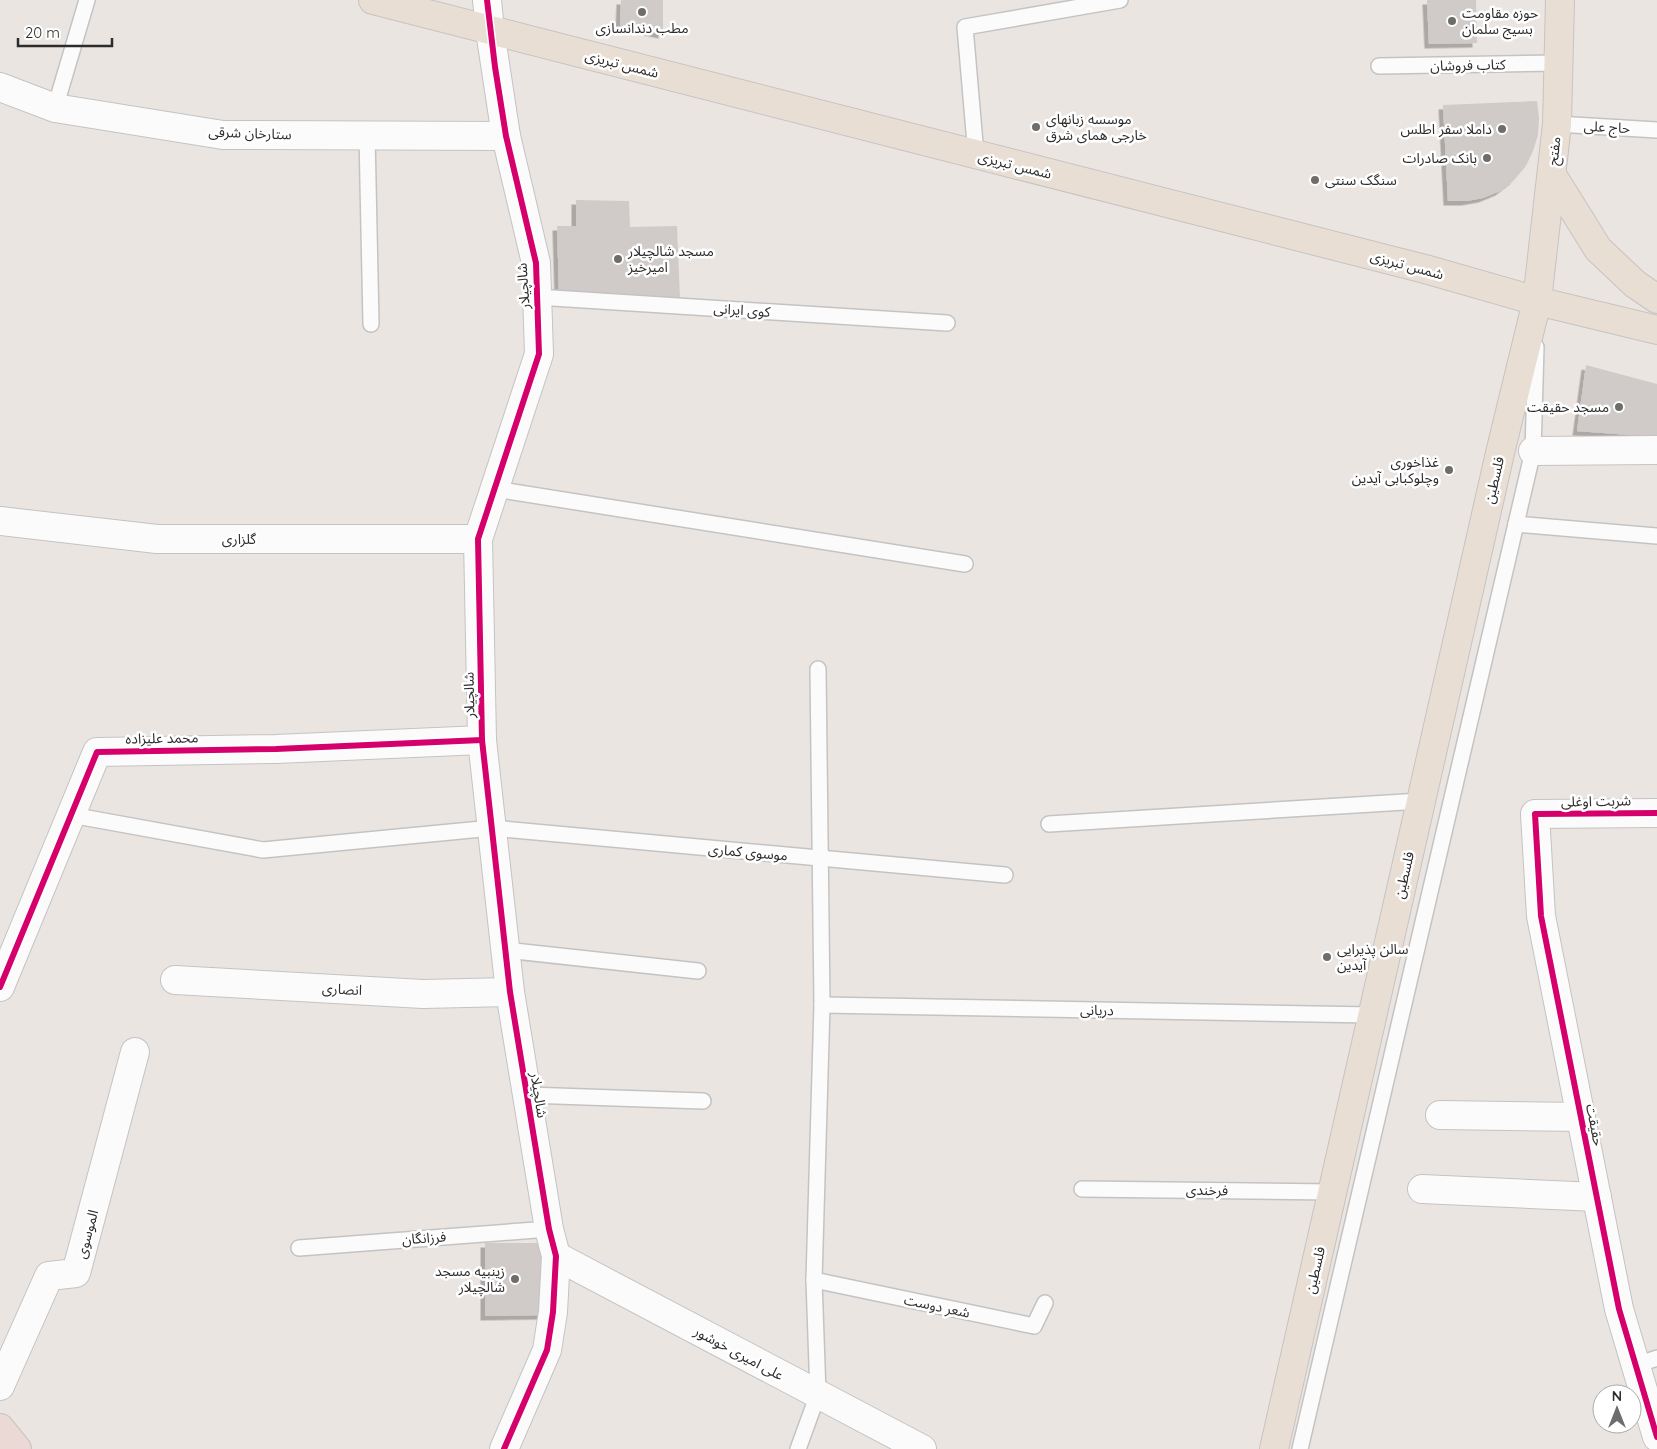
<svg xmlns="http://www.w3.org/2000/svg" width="1657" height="1449" font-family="Quicksand,'Noto Sans Arabic',sans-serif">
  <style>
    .building { fill: #d0cbc9; filter: url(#shadow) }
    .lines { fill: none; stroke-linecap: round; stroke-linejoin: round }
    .lane-casing { stroke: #c4c3c4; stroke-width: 18 }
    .street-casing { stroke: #c4c3c4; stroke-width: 30 }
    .secondary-casing { stroke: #c4c3c4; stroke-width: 30 }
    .primary-casing { stroke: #c6c3c2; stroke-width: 30 }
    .highway-casing { stroke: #c6c3c2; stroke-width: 30 }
    .lane { stroke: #fcfbfb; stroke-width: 15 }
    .street { stroke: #fcfbfb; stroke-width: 28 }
    .secondary { stroke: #fcfbfb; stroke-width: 28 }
    .primary { stroke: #e8ded4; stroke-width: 28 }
    .highway { stroke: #ead9d4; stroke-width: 28 }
    .cycleway-casing { stroke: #fff; stroke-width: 9 }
    .cycleway { stroke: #d6006c; stroke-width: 6 }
    .poi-dot { fill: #6f6d6c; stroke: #fff; stroke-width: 2 }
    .labels { text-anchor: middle; stroke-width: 5; stroke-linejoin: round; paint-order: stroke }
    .poi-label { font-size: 14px; fill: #2c2c2c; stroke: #fff; text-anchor: start }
    .street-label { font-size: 14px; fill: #2c2c2c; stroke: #fff }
  </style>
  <defs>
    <filter id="shadow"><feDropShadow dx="-4.5" dy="4.5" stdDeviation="0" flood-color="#0004"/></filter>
  </defs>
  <rect width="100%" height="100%" fill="#ebe5e2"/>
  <g class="building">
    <polygon points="621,0 663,0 663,34 620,25"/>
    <polygon points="1427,0 1476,0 1477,43 1429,44"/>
    <polygon points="1537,101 1539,118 1538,135 1533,151 1526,166 1514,180 1500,191 1483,198 1466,201 1448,201 1443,105"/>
    <polygon points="576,200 629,201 630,227 677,226 680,298 559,292 557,226 576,226"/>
    <polygon points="1586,365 1657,384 1657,437 1577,431"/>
    <polygon points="485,1243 545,1243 546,1315 485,1316"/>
  </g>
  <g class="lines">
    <g class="lane-casing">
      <g id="lane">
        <polyline points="1379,66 1558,63"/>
        <polyline points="55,108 87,0"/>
        <polyline points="1557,124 1657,130"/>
        <polyline points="367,135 371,324"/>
        <polyline points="976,155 965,27 1120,0"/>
        <polyline points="537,297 947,323"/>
        <polyline points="495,489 965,564"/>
        <polyline points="1516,524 1657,536"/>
        <polyline points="71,815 263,850 492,828 1005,875"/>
        <polyline points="1049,824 1421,801"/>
        <polyline points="505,950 698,971"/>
        <polyline points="822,1005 1372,1015"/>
        <polyline points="527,1095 703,1101"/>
        <polyline points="1082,1189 1332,1192"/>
        <polyline points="299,1248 549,1229"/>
        <polyline points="814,1280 1034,1326 1045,1303"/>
        <polyline points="1636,1365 1657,1358"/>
        <polyline points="798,1449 818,1394 814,1280 822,1005 818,669"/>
        <polyline points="1300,1449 1533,451 1536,347"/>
      </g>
    </g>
    <g class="street-casing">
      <g id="street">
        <polyline points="490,31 506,136 536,263 539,354 478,539 482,740 510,992 549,1229 556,1256 553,1312 547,1350 504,1449"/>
        <polyline points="0,87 55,108 223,135 506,136"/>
        <polyline points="1533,451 1657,450"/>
        <polyline points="0,521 157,539 478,539"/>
        <polyline points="1657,813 1535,814 1541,916 1619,1309 1657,1437"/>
        <polyline points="175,980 423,994 510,992"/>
        <polyline points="0,987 97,752 276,749 482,740"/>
        <polyline points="1440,1115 1581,1117"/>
        <polyline points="1422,1189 1597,1197"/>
        <polyline points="556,1256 922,1449"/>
        <polyline points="0,1386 49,1276 76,1273 135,1052"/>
      </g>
    </g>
    <g class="secondary-casing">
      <polyline id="secondary" points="487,0 490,31"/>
    </g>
    <g class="primary-casing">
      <g id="primary">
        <polyline points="373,0 1425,269 1537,301 1657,330"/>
        <polyline points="1552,175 1598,249 1635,284 1657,299"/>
        <polyline points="1274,1449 1500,453 1537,301 1557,124 1560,0"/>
      </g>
    </g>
    <g class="highway-casing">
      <polyline id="highway" points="0,1428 17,1449"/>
    </g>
    <use href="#lane" class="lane"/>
    <use href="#street" class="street"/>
    <use href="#secondary" class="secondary"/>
    <use href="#primary" class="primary"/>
    <use href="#highway" class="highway"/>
    <g class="cycleway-casing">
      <g id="cycleway">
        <polyline points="487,0 495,67 506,136 536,263 539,354 478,539 482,740 510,992 549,1229 556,1256 553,1312 547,1350 504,1449"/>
        <polyline points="1657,813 1535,814 1541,916 1619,1309 1657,1437"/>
        <polyline points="0,987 97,752 276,749 482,740"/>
      </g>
    </g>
    <use href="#cycleway" class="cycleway"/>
  </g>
  <g class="poi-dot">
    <circle cx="642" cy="12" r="5"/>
    <circle cx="1452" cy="21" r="5"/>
    <circle cx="1036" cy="127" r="5"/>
    <circle cx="1502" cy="129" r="5"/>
    <circle cx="1487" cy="158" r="5"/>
    <circle cx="1315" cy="180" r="5"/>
    <circle cx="618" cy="259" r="5"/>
    <circle cx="1619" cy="407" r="5"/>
    <circle cx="1449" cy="470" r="5"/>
    <circle cx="1327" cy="957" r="5"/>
    <circle cx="515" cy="1279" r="5"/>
  </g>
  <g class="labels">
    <g class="poi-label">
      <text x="1462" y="18">حوزه مقاومت<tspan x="1462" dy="16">بسیج سلمان</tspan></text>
      <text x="642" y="33" text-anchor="middle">مطب دندانسازی</text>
      <text x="1046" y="124">موسسه زبانهای<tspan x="1046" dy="16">خارجی همای شرق</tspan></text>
      <text x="1492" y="134" text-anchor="end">داملا سفر اطلس</text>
      <text x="1477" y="163" text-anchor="end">بانک صادرات</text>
      <text x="1325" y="185">سنگک سنتی</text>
      <text x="628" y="256">مسجد شالچیلار<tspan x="628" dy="16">امیرخیز</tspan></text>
      <text x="1609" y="412" text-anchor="end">مسجد حقیقت</text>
      <text x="1439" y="467" text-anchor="end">غذاخوری<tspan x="1439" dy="16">وچلوکبابی آیدین</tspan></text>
      <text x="1337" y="954">سالن پذیرایی<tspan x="1337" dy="16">آیدین</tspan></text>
      <text x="505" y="1276" text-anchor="end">زینبیه مسجد<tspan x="505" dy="16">شالچیلار</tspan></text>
    </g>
    <g class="street-label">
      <text transform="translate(622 64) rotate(14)" y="5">شمس تبریزی</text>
      <text transform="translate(1468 65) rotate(-1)" y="5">کتاب فروشان</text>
      <text transform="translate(1607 127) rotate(3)" y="5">حاج علی</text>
      <text transform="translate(250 133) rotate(2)" y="5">ستارخان شرقی</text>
      <text transform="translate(1554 151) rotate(-84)" y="5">مفتح</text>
      <text transform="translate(1015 165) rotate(14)" y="5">شمس تبریزی</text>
      <text transform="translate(1407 265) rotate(15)" y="5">شمس تبریزی</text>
      <text transform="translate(523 286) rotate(-94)" y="5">شالچیلار</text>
      <text transform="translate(742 310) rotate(4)" y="5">کوی ایرانی</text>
      <text transform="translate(1494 480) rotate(-77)" y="5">فلسطین</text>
      <text x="239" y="544">گلزاری</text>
      <text transform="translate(469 695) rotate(-91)" y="5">شالچیلار</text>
      <text transform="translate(162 738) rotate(-1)" y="5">محمد علیزاده</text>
      <text transform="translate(1596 801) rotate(-1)" y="5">شربت اوغلی</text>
      <text transform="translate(748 852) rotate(5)" y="5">موسوی کماری</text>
      <text transform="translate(1404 875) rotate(-77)" y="5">فلسطین</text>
      <text transform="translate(342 989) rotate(3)" y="5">انصاری</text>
      <text transform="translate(1097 1010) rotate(1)" y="5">دریانی</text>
      <text transform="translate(539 1095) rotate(81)" y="5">شالچیلار</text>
      <text transform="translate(1595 1125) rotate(79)" y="5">حقیقت</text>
      <text transform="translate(1207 1190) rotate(1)" y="5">فرخندی</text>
      <text transform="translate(87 1234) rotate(-75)" y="5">الموسوی</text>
      <text transform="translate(424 1238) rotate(-4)" y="5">فرزانگان</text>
      <text transform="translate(1315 1270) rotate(-77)" y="5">فلسطین</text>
      <text transform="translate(937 1306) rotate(12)" y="5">شعر دوست</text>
      <text transform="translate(739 1353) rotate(28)" y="5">علی امیری خوشور</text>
    </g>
  </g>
  <g transform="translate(1617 1409)"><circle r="24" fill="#ffffff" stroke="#ababab"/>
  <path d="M0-4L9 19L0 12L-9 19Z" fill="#6f6d6c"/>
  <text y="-8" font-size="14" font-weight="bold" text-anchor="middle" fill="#2c2c2c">N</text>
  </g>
  <path d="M18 38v8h94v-8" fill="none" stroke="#2c2c2c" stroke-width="2.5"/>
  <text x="25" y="38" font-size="15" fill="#2c2c2c" stroke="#ffffff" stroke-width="4" paint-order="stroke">20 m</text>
</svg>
